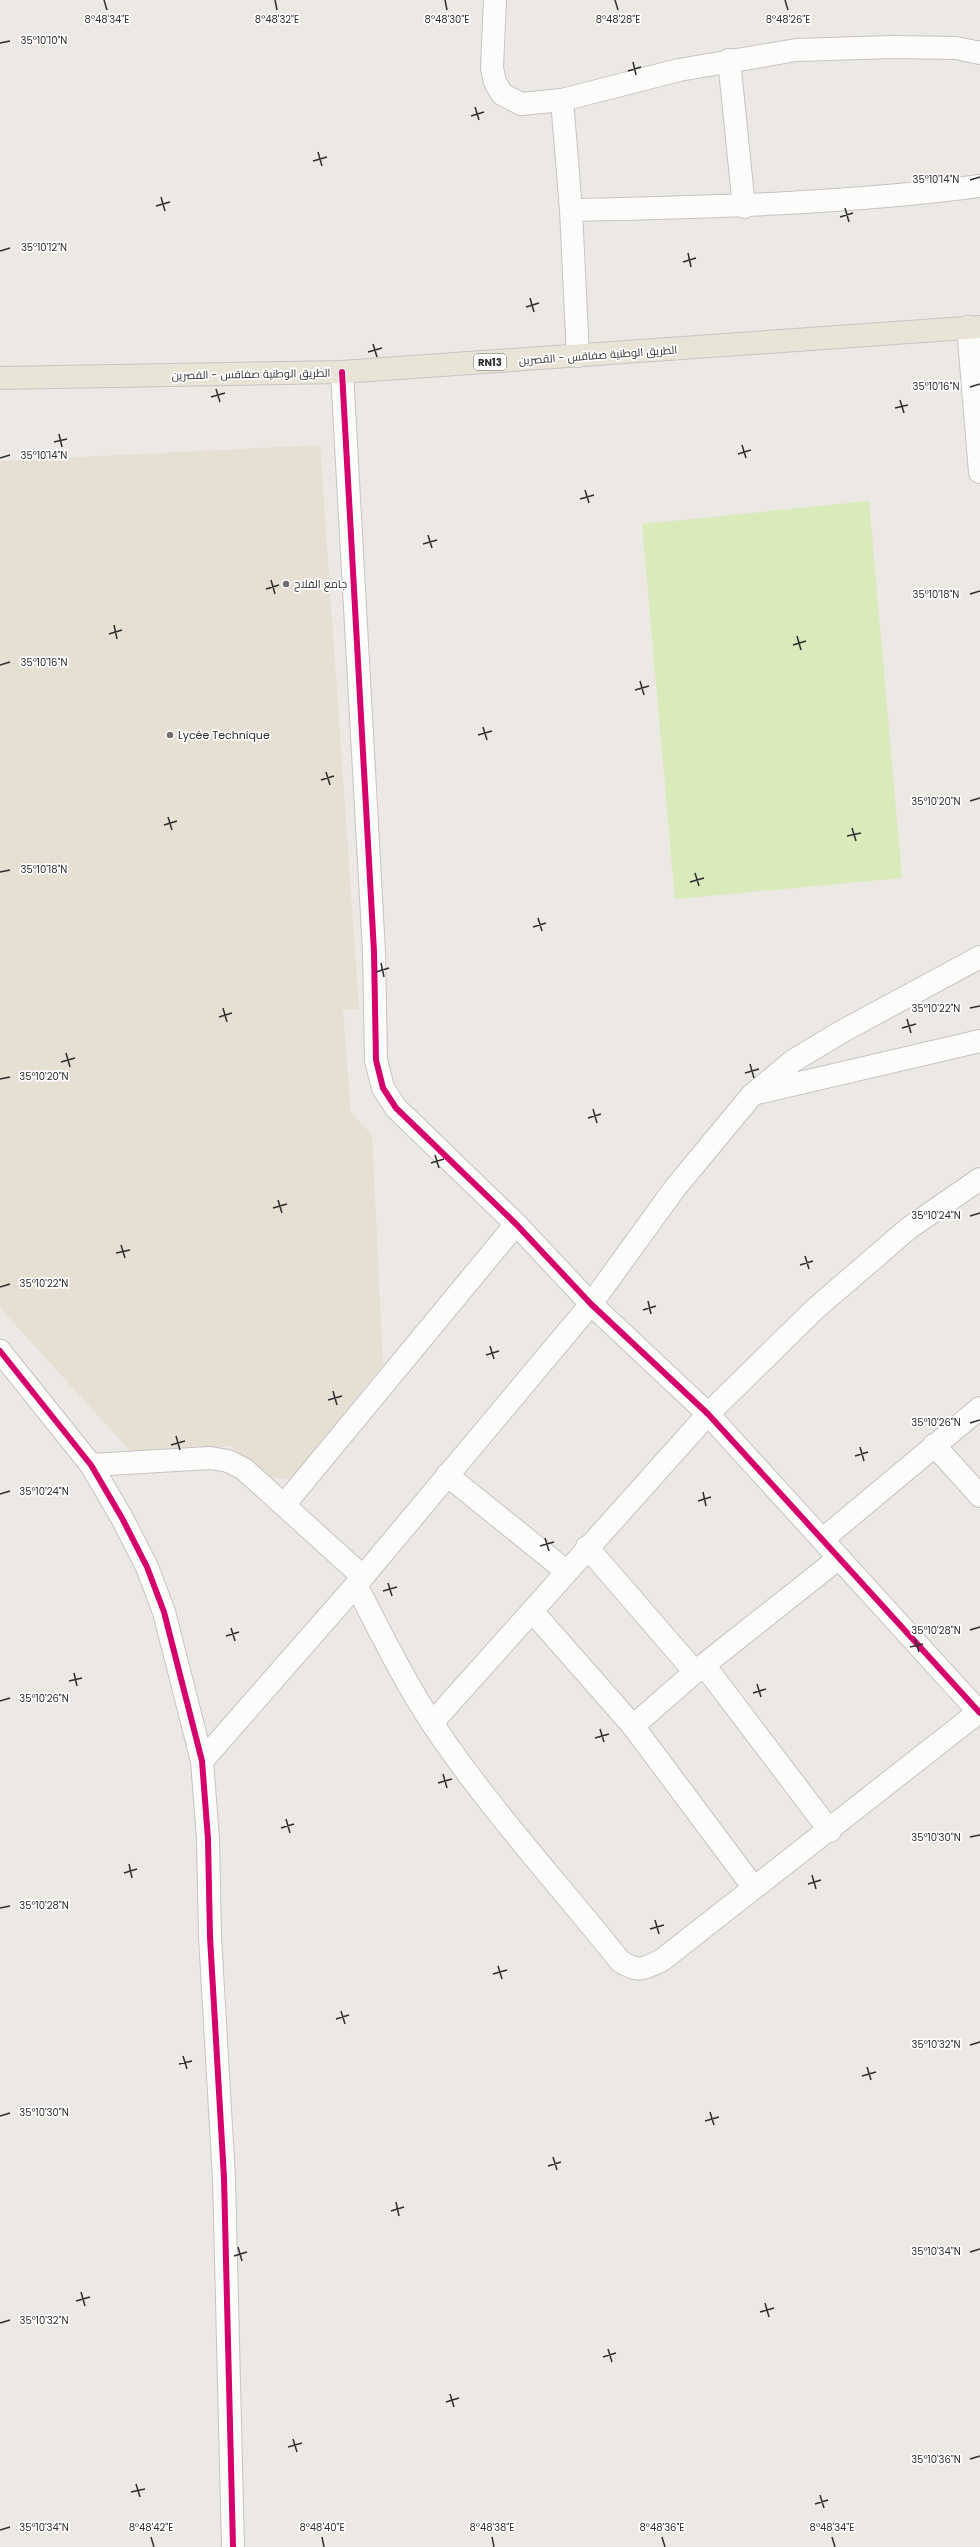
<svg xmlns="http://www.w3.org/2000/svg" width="980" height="2547" font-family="Poppins,Cairo,sans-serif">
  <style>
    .education { fill: #e6e0d3 }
    .pitch { fill: #d9eabb }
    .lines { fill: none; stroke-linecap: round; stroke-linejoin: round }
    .minor-casing { stroke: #c5c4c5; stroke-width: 24 }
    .major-casing { stroke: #c6c5c4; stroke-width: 24 }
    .minor { stroke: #fcfcfb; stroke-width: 22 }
    .major { stroke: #e8e4d6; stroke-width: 22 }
    .cycleway-casing { stroke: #fff; stroke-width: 8 }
    .cycleway { stroke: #d6006c; stroke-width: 6 }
    .ticks { fill: none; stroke: #2e2e2e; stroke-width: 1.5 }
    .poi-dot { fill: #706f6e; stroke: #fff; stroke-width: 1.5 }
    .labels { text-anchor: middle; stroke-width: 3.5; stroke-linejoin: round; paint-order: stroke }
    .shield { fill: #fff; stroke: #6d6d6d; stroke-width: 1 }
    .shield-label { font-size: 10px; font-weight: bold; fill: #2e2e2e }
    .street-label { font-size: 11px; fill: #2e2e2e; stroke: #fff }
    .poi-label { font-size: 11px; fill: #2e2e2e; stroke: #fff; text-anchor: start }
    .ticks-label { font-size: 10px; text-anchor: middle; fill: #2e2e2e; stroke: #fff; stroke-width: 3.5; stroke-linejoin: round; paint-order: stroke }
  </style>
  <rect width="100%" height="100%" fill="#ece8e4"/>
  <polygon class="education" points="320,445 359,1009 343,1010 351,1113 372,1135 383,1364 292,1479 271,1478 231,1446 133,1454 0,1308 0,461"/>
  <polygon class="pitch" points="869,501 902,878 675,899 642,524"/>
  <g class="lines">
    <g class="minor-casing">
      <g id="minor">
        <polyline points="495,0 492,68 495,82 502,94 521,104 562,100 679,70 796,50 892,47 956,48 980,53"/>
        <polyline points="729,60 744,207"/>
        <polyline points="562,100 571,210 578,356"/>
        <path d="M 571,210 C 708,207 844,204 980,186"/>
        <polyline points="968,327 980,472"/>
        <polyline points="342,372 374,952 376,1060 383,1088 396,1108 516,1224 591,1304 708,1414 980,1713"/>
        <polyline points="757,1093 980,1041"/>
        <polyline points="0,1351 91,1465 122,1518 147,1567 164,1612 202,1761 208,1839 210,1937 224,2178 233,2547"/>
        <polyline points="934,1445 980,1496"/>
        <polyline points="91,1465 210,1458 228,1461 244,1469 361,1575"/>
        <polyline points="447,1475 566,1571"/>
        <polyline points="284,1505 516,1224"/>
        <polyline points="823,1539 980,1408"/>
        <polyline points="587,1547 695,1672"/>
        <path d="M 356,1585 C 380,1631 403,1679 432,1723 C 488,1807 557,1882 620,1961 C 638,1973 644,1969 662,1960 L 980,1711"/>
        <polyline points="532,1611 633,1726 754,1888"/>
        <polyline points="704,1665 830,1831"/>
        <polyline points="432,1723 708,1414 815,1309 909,1228 980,1179"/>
        <polyline points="633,1726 695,1672 839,1558"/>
        <polyline points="202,1761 356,1585 591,1304 675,1188 752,1095 793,1061 841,1032 980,957"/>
      </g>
    </g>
    <g class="major-casing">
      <polyline id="major" points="0,378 342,372 980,327"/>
    </g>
    <use href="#minor" class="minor"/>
    <use href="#major" class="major"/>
    <g class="cycleway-casing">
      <g id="cycleway">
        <polyline points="342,372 374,952 376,1060 383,1088 396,1108 516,1224 591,1304 708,1414 980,1713"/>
        <polyline points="0,1351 91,1465 122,1518 147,1567 164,1612 202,1761 208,1839 210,1937 224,2178 233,2547"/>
      </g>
    </g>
    <use href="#cycleway" class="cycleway"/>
  </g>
  <path class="ticks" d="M 104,0 L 107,10M 275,0 L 277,10M 445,0 L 447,10M 615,0 L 618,10M 785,0 L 788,10M 0,43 L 10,41M 633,62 L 636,75M 628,71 L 641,67M 475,107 L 479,120M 471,116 L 484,112M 318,152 L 322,166M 313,161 L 327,157M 970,180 L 980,177M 161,197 L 165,211M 156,206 L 170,202M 845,208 L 849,222M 840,217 L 853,213M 0,251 L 10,248M 688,253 L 691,267M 683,262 L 696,258M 530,298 L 534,312M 526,307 L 539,303M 373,344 L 377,357M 368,352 L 382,348M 970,387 L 980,384M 216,389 L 220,402M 211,397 L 225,393M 900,400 L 904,413M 895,408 L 908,405M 59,434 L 62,447M 54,442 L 67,439M 742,445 L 746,458M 738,454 L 751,450M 0,458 L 10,455M 585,490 L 589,503M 580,499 L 594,495M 428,535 L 432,548M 423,544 L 437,540M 271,580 L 275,594M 266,589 L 279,585M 970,594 L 980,591M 114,625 L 117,639M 109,634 L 122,630M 797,636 L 801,650M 793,645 L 806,641M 0,665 L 10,662M 640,681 L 644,695M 635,690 L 649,686M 483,727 L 487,740M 478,735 L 492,731M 326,772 L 330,785M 321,780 L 334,776M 970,801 L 980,798M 168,817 L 172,830M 164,825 L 177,821M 852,828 L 856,841M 847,836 L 861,833M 0,872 L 10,870M 695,873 L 699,886M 690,882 L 704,878M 538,918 L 542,931M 533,927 L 546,923M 381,963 L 384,977M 376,972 L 389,968M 223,1008 L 227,1022M 970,1008 L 980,1006M 219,1017 L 232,1013M 907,1019 L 911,1033M 902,1028 L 916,1024M 66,1053 L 70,1067M 61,1062 L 75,1058M 750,1064 L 754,1078M 745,1073 L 759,1069M 0,1079 L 10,1077M 593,1109 L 597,1123M 588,1118 L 601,1114M 435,1155 L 439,1168M 431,1163 L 444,1159M 278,1200 L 282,1213M 273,1208 L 287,1204M 970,1216 L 980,1213M 121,1245 L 125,1258M 116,1253 L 130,1250M 805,1256 L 809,1269M 800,1265 L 813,1261M 0,1287 L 10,1284M 648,1301 L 651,1314M 643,1310 L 656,1306M 490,1346 L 494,1359M 486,1355 L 499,1351M 333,1391 L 337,1405M 328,1400 L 342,1396M 970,1423 L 980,1420M 176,1436 L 180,1450M 171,1445 L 185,1441M 860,1447 L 864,1461M 855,1456 L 868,1452M 703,1492 L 706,1506M 0,1494 L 10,1491M 698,1501 L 711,1497M 545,1538 L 549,1551M 540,1546 L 554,1542M 388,1583 L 392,1596M 383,1591 L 397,1587M 231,1628 L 235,1641M 970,1630 L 980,1627M 226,1636 L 239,1632M 915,1639 L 919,1652M 910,1647 L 923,1644M 74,1673 L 77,1686M 69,1681 L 82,1678M 757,1684 L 761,1697M 753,1693 L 766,1689M 0,1701 L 10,1698M 600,1729 L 604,1742M 595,1738 L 609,1734M 443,1774 L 447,1788M 438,1783 L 452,1779M 286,1819 L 290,1833M 281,1828 L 294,1824M 970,1837 L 980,1835M 129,1864 L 132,1878M 124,1873 L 137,1869M 812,1875 L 816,1889M 808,1884 L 821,1880M 0,1908 L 10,1906M 655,1920 L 659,1934M 650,1929 L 664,1925M 498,1966 L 502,1979M 493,1974 L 507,1970M 341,2011 L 345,2024M 336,2019 L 349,2015M 970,2045 L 980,2042M 183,2056 L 187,2069M 179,2064 L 192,2061M 867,2067 L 871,2080M 862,2076 L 876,2072M 710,2112 L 714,2125M 0,2116 L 10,2113M 705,2121 L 719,2117M 553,2157 L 557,2170M 548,2166 L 561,2162M 396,2202 L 399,2216M 391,2211 L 404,2207M 238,2247 L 242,2261M 970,2252 L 980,2249M 234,2256 L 247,2252M 81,2292 L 85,2306M 76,2301 L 90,2297M 765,2303 L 769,2317M 760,2312 L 774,2308M 0,2323 L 10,2320M 608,2349 L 612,2362M 603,2357 L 616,2353M 450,2394 L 454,2407M 446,2402 L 459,2398M 293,2439 L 297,2452M 288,2447 L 302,2443M 970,2459 L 980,2456M 136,2484 L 140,2497M 131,2492 L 145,2489M 820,2495 L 824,2508M 815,2504 L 828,2500M 0,2530 L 10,2527M 151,2537 L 154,2547M 322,2537 L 324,2547M 492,2537 L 494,2547M 662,2537 L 665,2547M 832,2537 L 835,2547"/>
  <g class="poi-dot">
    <circle cx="286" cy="584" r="4"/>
    <circle cx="170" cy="735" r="4"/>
  </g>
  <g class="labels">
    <rect class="shield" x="474" y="354" width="32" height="16" rx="3"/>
    <g class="shield-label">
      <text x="490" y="366">RN13</text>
    </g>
    <g class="street-label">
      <text transform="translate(598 355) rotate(-4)" y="4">الطريق الوطنية صفاقس - القصرين</text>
      <text transform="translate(251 374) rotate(-1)" y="4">الطريق الوطنية صفاقس - القصرين</text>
    </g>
    <g class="poi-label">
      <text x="294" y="588">جامع الفلاح</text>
      <text x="178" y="739">Lycée Technique</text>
    </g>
  </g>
  <g class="ticks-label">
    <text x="107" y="23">8°48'34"E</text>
    <text x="277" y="23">8°48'32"E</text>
    <text x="447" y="23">8°48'30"E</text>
    <text x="618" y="23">8°48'28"E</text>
    <text x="788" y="23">8°48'26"E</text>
    <text x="44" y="44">35°10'10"N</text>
    <text x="936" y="183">35°10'14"N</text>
    <text x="44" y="251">35°10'12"N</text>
    <text x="936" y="390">35°10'16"N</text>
    <text x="44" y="459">35°10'14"N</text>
    <text x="936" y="598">35°10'18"N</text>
    <text x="44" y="666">35°10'16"N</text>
    <text x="936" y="805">35°10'20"N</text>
    <text x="44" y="873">35°10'18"N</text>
    <text x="936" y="1012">35°10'22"N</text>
    <text x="44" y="1080">35°10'20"N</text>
    <text x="936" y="1219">35°10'24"N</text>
    <text x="44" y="1287">35°10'22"N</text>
    <text x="936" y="1426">35°10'26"N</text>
    <text x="44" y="1495">35°10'24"N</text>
    <text x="936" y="1634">35°10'28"N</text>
    <text x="44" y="1702">35°10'26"N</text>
    <text x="936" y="1841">35°10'30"N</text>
    <text x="44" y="1909">35°10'28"N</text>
    <text x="936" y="2048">35°10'32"N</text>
    <text x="44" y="2116">35°10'30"N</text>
    <text x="936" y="2255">35°10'34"N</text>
    <text x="44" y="2324">35°10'32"N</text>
    <text x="936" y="2463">35°10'36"N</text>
    <text x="44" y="2531">35°10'34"N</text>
    <text x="151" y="2531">8°48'42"E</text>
    <text x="322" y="2531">8°48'40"E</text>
    <text x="492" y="2531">8°48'38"E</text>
    <text x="662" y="2531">8°48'36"E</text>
    <text x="832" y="2531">8°48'34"E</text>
  </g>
</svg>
